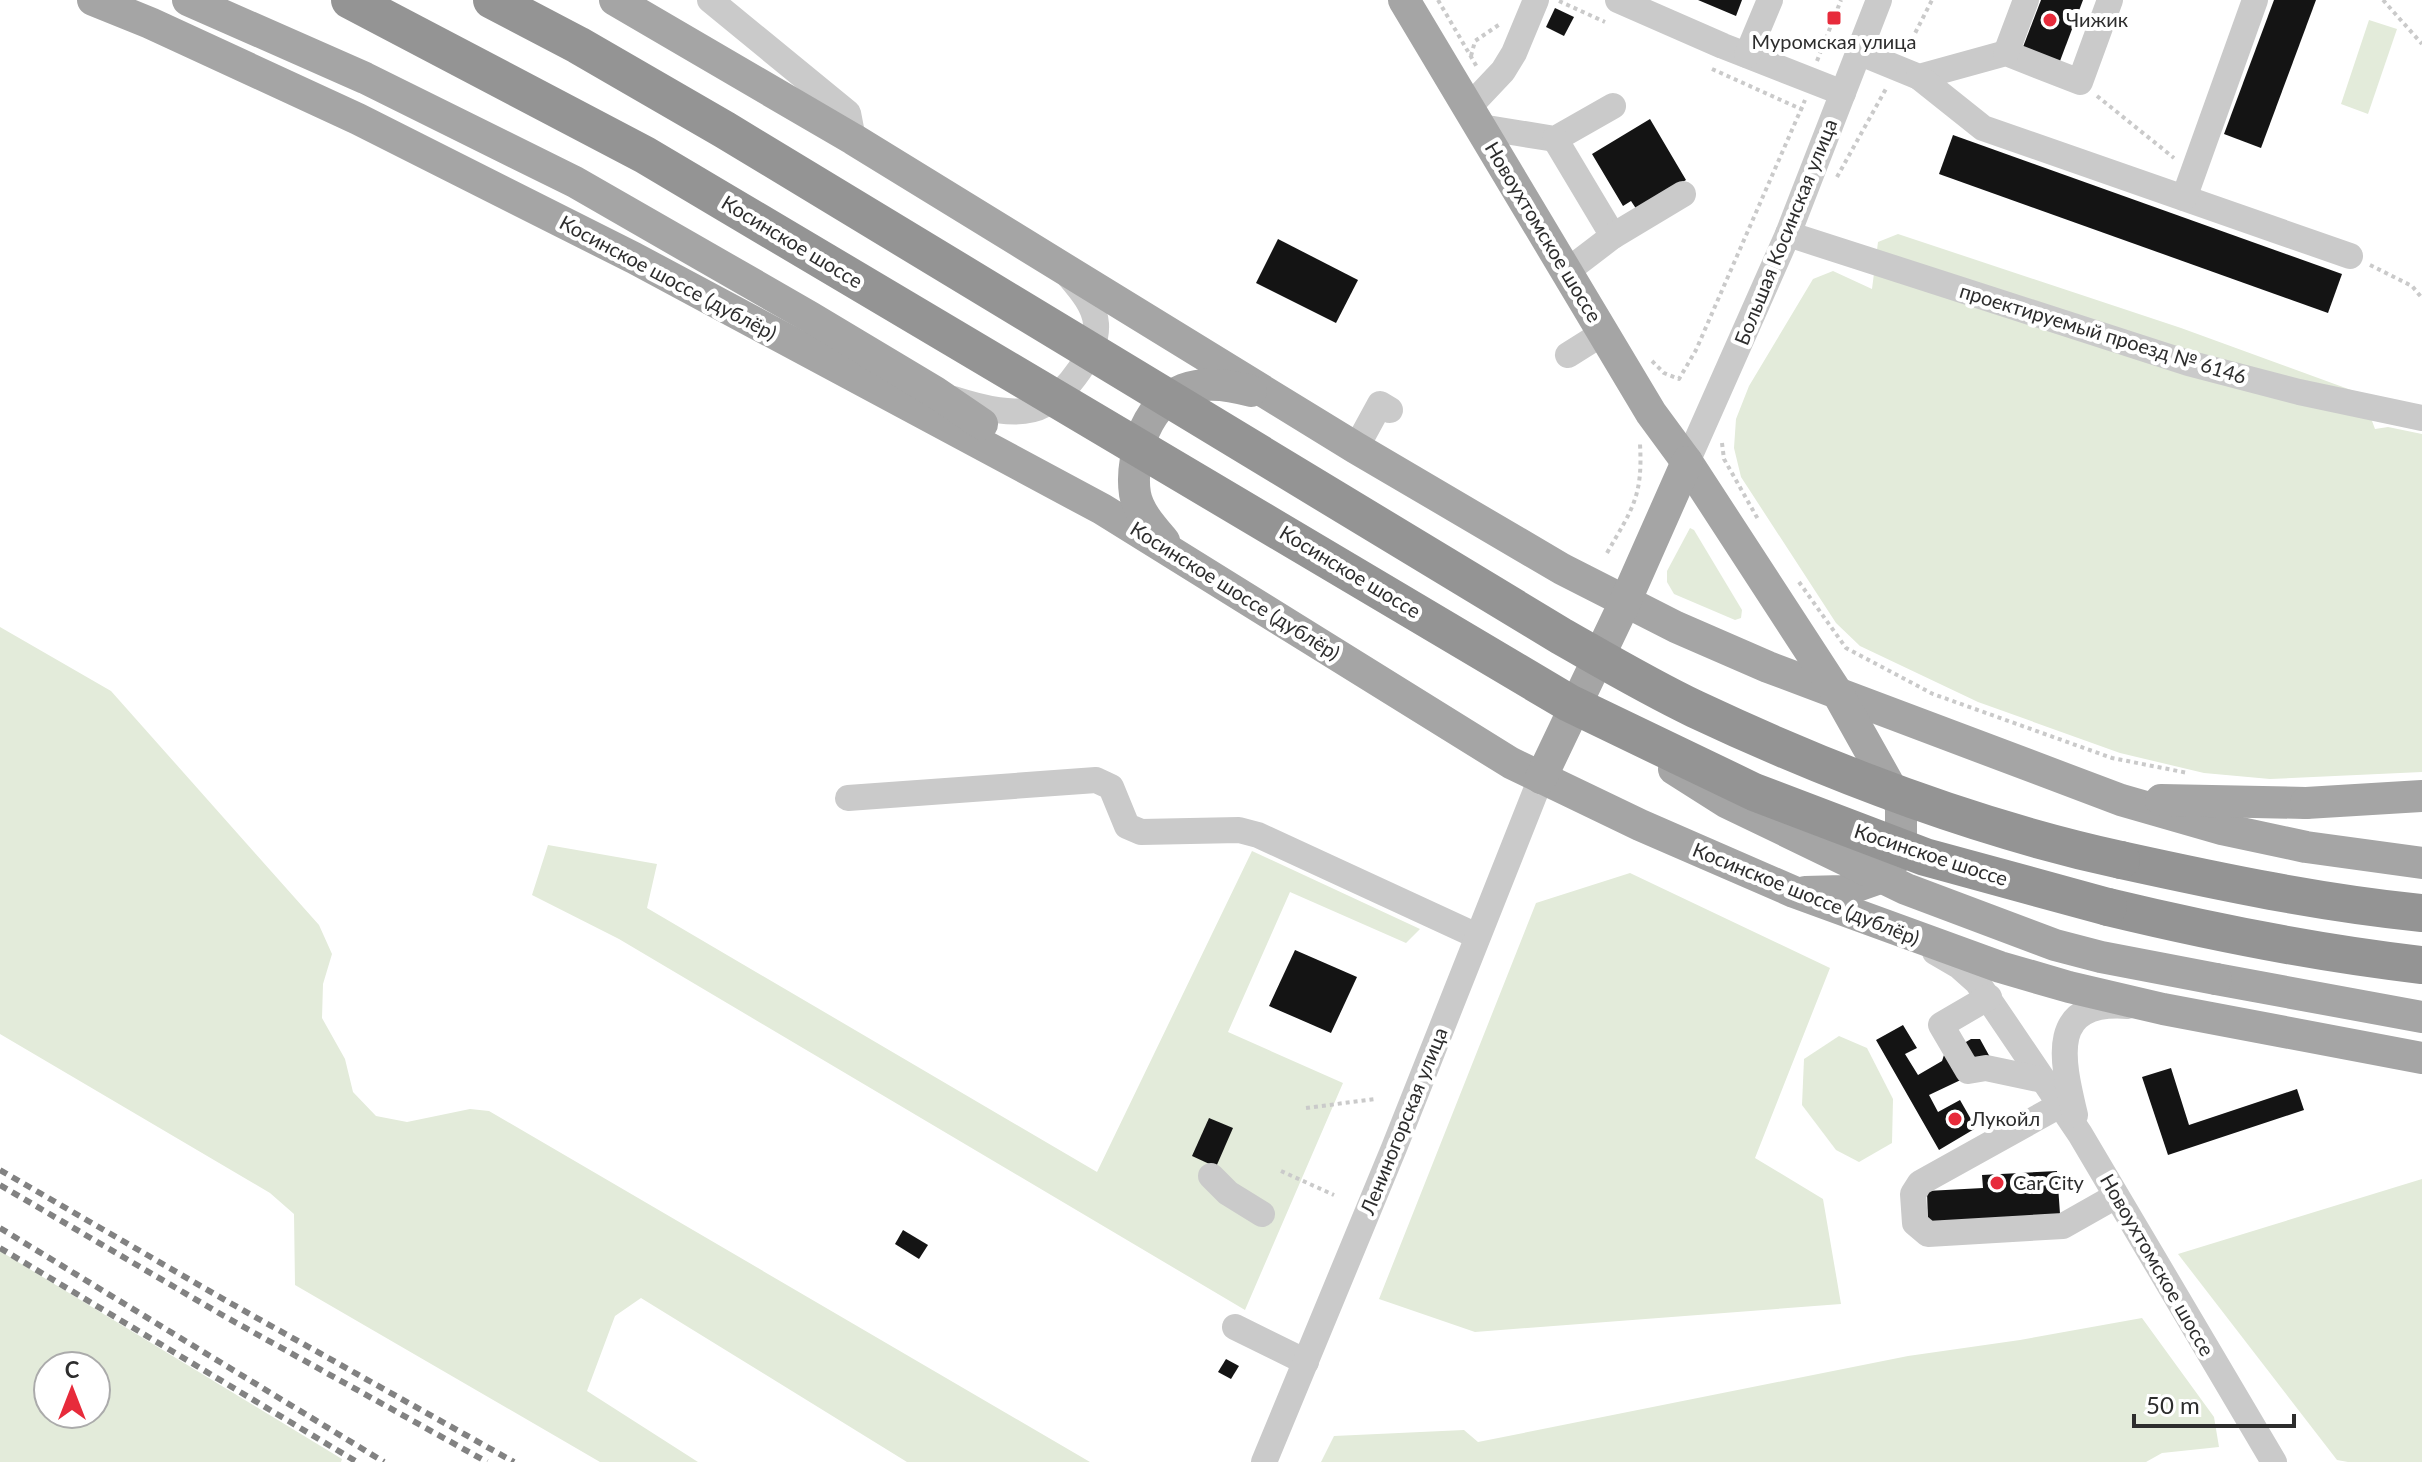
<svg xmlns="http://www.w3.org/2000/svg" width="2422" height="1462" font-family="Lato,sans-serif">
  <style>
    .green { fill: #e3ebda; fill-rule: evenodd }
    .building { fill: #141414 }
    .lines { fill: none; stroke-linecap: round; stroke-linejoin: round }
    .path { stroke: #cacaca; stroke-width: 4; stroke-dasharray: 4 4; stroke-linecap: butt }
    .minor { stroke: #cacaca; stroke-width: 26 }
    .major { stroke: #a5a5a5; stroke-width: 32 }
    .highway { stroke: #949494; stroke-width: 38 }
    .rail { stroke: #828282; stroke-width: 6; stroke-dasharray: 8 6; stroke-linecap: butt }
    .major-bridge { stroke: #a5a5a5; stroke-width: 32 }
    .highway-bridge { stroke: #949494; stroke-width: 38 }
    .poi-dot { fill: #e72b3b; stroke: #fff; stroke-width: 3 }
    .labels { text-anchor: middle; stroke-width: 8; stroke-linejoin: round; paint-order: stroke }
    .poi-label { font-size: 20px; fill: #2d2d2d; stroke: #fff; text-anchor: start }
    .street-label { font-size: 20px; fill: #2d2d2d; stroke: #fff }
  </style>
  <rect width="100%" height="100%" fill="#fff"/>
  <g class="green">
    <polygon points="2369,20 2397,29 2368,114 2341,104"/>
    <polygon points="1898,234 2181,328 2362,394 2375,429 2388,427 2422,434 2422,772 2270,779 2204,773 2120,753 1978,702 1860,646 1836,623 1741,477 1734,448 1736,419 1749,386 1813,279 1833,271 1872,289 1878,242"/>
    <polygon points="1690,528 1694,530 1742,610 1741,618 1735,620 1674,594 1667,582 1667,571"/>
    <polygon points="0,627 111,691 319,925 332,954 323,984 322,1018 345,1059 353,1092 376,1116 407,1122 470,1109 489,1111 1090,1462 907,1462 641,1298 615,1316 587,1391 698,1462 600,1462 295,1285 294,1214 270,1193 0,1034"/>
    <polygon points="548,845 657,864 647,908 1097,1172 1252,851 1420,929 1406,943 1290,892 1228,1032 1343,1083 1245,1310 619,939 532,895"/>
    <polygon points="1630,873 1830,968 1755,1158 1823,1199 1841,1304 1475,1332 1379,1299 1536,903"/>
    <polygon points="1839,1036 1867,1048 1893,1099 1892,1143 1859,1162 1836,1150 1802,1105 1804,1059"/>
    <polygon points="2422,1179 2422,1462 2348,1462 2337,1460 2178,1254"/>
    <path d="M 0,1251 L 342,1459 L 341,1462 L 0,1462 ZM 48,1366 L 96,1366 L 96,1414 L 48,1414 Z"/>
    <polygon points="2142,1318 2214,1417 2219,1447 2162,1453 2146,1462 1321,1462 1334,1436 1464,1430 1478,1442 1908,1356 2020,1340"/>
  </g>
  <g class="building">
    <polygon points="1698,0 1742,0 1736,16"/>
    <polygon points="2041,0 2083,0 2060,61 2023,47"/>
    <polygon points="2274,0 2316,0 2261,148 2224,134"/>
    <polygon points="1555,8 1574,17 1564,36 1546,27"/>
    <polygon points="1650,119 1686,180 1637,210 1631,201 1623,206 1592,154"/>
    <polygon points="1953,135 2342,274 2328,313 1939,174"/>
    <polygon points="1278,239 1358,280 1336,323 1256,283"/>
    <polygon points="1295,950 1357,977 1331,1033 1269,1006"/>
    <polygon points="1903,1025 1917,1048 1905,1054 1918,1075 1942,1061 1944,1055 1971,1039 1980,1039 1991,1059 1986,1068 1929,1095 1938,1112 1960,1100 1976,1128 1939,1150 1876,1040"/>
    <polygon points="2171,1068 2189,1125 2297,1089 2304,1110 2168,1155 2142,1077"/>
    <polygon points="1209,1118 1233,1128 1216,1167 1192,1156"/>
    <polygon points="2057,1171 2060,1214 1928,1222 1927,1191 1983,1188 1982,1175"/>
    <polygon points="903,1230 928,1245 919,1259 895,1244"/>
    <polygon points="1226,1359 1239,1366 1231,1379 1218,1372"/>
  </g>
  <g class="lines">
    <g class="path">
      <polyline points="1438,0 1477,67"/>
      <polyline points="2383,0 2422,44"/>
      <polyline points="1559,1 1605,22"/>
      <polyline points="1908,47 1932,0"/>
      <polyline points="1471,56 1475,41 1500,24"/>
      <polyline points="1817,61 1841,0"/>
      <polyline points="1712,69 1803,110"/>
      <polyline points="2097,96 2174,158"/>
      <polyline points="1837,177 1887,87"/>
      <polyline points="2370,265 2412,286 2422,298"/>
      <polyline points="1652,361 1664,373 1679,379 1696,350 1805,100"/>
      <polyline points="1722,443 1724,459 1759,521"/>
      <path d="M 1607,553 C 1632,509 1643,497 1640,444"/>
      <polyline points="1799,582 1846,648 1933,694 2112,758 2188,773"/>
      <polyline points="1306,1108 1375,1099"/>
      <polyline points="1281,1171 1334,1195"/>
    </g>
    <g class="minor">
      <polyline points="710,0 848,113 853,139"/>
      <polyline points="1618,0 1723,46 1843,93"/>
      <polyline points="1858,52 1919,77 2006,53 2080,82 2110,0"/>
      <polyline points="2006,53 2026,0"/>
      <polyline points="1747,55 1770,0"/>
      <polyline points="1919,77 1983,128 2350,256"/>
      <polyline points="1469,107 1503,71 1514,53 1536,0"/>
      <polyline points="1481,127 1555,139 1613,106"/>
      <polyline points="1555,139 1613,236"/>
      <polyline points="2184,198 2255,0"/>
      <polyline points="1788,234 2188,363 2299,392 2422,418"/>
      <polyline points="1566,272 1613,236 1683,194"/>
      <polyline points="1568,355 1603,333"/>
      <path d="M 953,399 C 978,407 1019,419 1044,405 C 1067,392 1098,352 1096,324 C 1095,306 1080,289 1069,276"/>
      <polyline points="1356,448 1380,404 1390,410"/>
      <polyline points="1687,462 1788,234 1879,0"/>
      <polyline points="848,798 1096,780 1111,787 1127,826 1141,832 1239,830 1258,835 1477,936"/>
      <polyline points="1935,952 1959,966 1977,982 2080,1134 2274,1462"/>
      <polyline points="1989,997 1941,1025 1968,1071 1986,1068 2043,1080"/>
      <polyline points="2062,1104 1920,1183 1913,1194 1915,1223 1928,1234 2063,1226 2116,1196"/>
      <path d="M 2075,1115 C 2062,1060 2047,1000 2128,1006"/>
      <polyline points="1211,1176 1228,1193 1262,1214"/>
      <polyline points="1235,1327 1306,1362"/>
      <polyline points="1264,1462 1394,1148 1541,778"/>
    </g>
    <g class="major">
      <polyline points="93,0 150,23 358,119 634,258 1102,509 1511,763 1640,825 1794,892 2000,967 2069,987 2163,1009 2422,1058"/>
      <polyline points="188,0 365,78 575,182 810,317 935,392 982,424"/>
      <polyline points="615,0 853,139 1356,448 1562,569 1676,627 1768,667 2121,800 2222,829 2306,847 2422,863"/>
      <polyline points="1404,0 1651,413 1687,462 1838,694 1901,806 1901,850 1883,877 1843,891 1805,892"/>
      <path d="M 1164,541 C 1153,528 1138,512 1135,494 C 1132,475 1135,458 1141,439 C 1160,386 1199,376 1251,391"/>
      <polyline points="1541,778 1625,602 1687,462"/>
      <polyline points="2161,800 2306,803"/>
      <polyline points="2216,979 2422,1017"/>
    </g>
    <g class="highway">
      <path d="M 2121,860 C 2221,882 2321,903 2422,913"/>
      <path d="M 2108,907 C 2212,932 2316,953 2422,965"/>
    </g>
    <g class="rail">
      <polyline points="0,1170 232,1304 514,1462"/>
      <polyline points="0,1185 224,1316 487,1462"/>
      <polyline points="0,1228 384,1462"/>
      <polyline points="0,1248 357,1462"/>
    </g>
    <g class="major-bridge">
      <polyline points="1674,769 1726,802 1906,889 2055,945 2101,957 2216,979"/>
      <polyline points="2306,803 2422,796"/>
    </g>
    <g class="highway-bridge">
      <polyline points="350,0 645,155 1569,703 1754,792 1925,857 2108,907"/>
      <path d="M 492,0 L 578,45 L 725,130 L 1561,636 C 1605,661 1649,687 1695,709 C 1831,773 1975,828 2121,860"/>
    </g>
  </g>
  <g class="poi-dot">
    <rect x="1826" y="10" width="16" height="16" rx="4"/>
    <circle cx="2050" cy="20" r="8"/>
    <circle cx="1955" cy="1119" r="8"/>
    <circle cx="1997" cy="1183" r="8"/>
  </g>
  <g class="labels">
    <g class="poi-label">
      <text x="2066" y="27">Чижик</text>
      <text x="1834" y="49" text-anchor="middle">Муромская улица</text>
      <text x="1971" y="1126">Лукойл</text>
      <text x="2013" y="1190">Car City</text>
    </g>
    <g class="street-label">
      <text transform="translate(1543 232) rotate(59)" y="7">Новоухтомское шоссе</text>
      <text transform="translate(1786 232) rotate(-68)" y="7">Большая Косинская улица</text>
      <text transform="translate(792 242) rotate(31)" y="7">Косинское шоссе</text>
      <text transform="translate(668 278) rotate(28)" y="7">Косинское шоссе (дублёр)</text>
      <text transform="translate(2103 334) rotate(17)" y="7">проектируемый проезд № 6146</text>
      <text transform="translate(1350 572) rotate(31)" y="7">Косинское шоссе</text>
      <text transform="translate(1235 591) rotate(32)" y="7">Косинское шоссе (дублёр)</text>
      <text transform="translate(1931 855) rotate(18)" y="7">Косинское шоссе</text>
      <text transform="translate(1806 894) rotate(22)" y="7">Косинское шоссе (дублёр)</text>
      <text transform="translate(1404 1121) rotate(-68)" y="7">Лениногорская улица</text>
      <text transform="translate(2157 1265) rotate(60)" y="7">Новоухтомское шоссе</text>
    </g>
  </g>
  <g transform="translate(72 1390)"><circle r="38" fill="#ffffff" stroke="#ababab" stroke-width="2"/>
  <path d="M0-6L14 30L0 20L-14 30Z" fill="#e72b3b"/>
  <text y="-12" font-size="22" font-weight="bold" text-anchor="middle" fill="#2d2d2d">С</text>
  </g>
  <path d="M2134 1414v12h160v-12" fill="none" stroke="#2d2d2d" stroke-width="4"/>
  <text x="2146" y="1414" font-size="24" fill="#2d2d2d" stroke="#ffffff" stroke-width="6" paint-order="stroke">50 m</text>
</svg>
